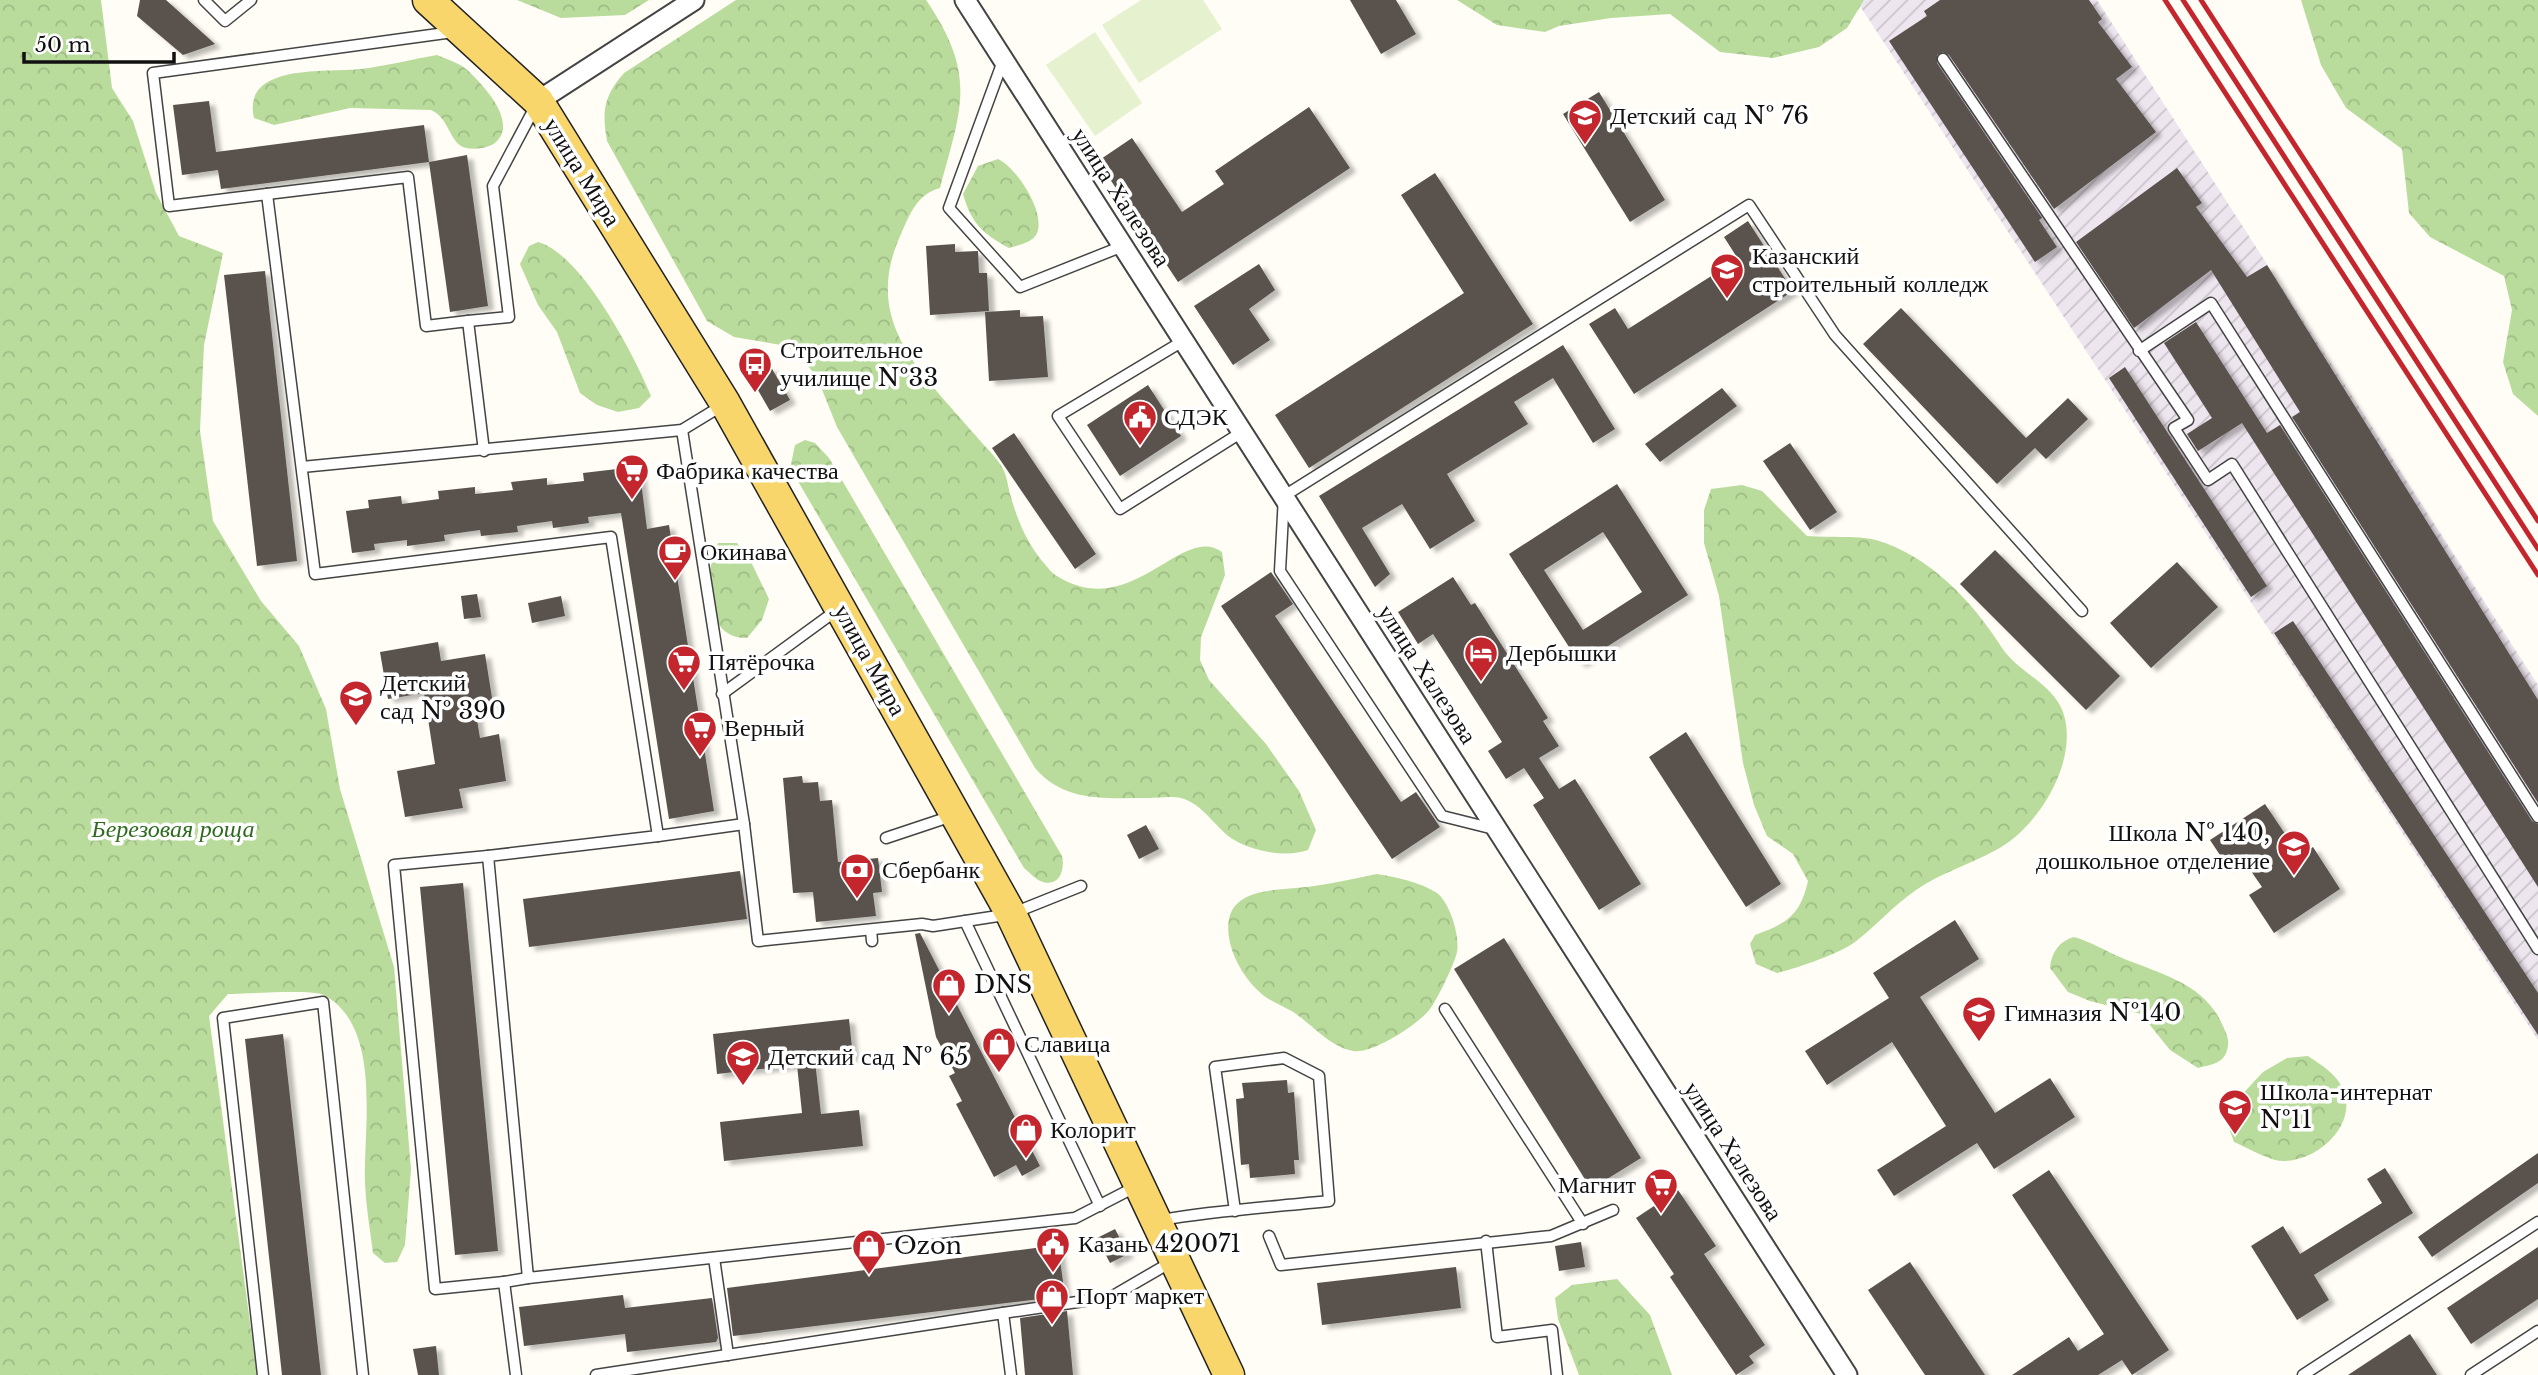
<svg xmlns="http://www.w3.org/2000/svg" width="2538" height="1375" font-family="'Libre Baskerville',serif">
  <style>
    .industrial { fill: url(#industrial-furrows) }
    .forest { fill: url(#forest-crowns) }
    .pitch { fill: #e6f2cf }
    .building { fill: #5a524d; fill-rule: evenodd; filter: url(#shadow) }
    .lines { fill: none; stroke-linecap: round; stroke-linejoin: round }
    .lane-casing { stroke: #444; stroke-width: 13 }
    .street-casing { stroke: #444; stroke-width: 23 }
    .primary-casing { stroke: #222; stroke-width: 33 }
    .lane { stroke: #fff; stroke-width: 10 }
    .street { stroke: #fff; stroke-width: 19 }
    .primary { stroke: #f9d66b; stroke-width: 30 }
    .rail { stroke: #c4262e; stroke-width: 5 }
    .labels { text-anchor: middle; stroke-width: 7; stroke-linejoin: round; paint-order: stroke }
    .poi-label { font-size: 24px; fill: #111; stroke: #fff; text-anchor: start }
    .street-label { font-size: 24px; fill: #111; stroke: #fff }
    .park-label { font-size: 24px; font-style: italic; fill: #2f6b1f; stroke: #fff }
  </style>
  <defs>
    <pattern id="industrial-furrows" width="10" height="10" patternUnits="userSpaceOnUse" patternTransform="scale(1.75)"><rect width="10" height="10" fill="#eee6ef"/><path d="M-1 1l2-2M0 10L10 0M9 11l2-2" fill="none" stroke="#cbc4cc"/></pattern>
    <pattern id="forest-crowns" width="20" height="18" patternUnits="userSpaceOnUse" patternTransform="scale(1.75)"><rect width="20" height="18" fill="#b9dc9c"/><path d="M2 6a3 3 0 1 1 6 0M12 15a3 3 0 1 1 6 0" fill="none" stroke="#9ebc85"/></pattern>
    <filter id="shadow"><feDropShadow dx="6" dy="4" stdDeviation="2" flood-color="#0004"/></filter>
  </defs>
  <rect width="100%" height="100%" fill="#fffdf5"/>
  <polygon class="industrial" points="1856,0 2097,0 2538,685 2538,1040"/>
  <g class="forest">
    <path d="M 0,0 L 101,0 L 112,88 L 133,121 L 156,193 L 179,236 L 223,253 L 204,345 L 200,431 L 213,521 L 261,601 L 299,646 L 326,709 L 340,789 L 394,967 L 411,1169 L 405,1245 L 397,1262 L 385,1263 L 373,1253 C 370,1230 366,1207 365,1184 C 363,1129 383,1027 324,995 C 312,989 245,994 228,994 L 209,1016 L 257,1375 L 0,1375 Z"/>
    <polygon points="517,0 649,0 625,15 561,18"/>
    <path d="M 736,0 L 926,0 C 977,75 962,106 940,188 C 917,194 910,214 901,234 C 860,323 923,373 976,436 C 984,446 997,457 1003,469 C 1007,476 1008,487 1010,494 C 1017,519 1026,541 1042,561 C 1047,566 1051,573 1057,576 C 1132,623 1181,523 1222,552 L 1225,575 L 1201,637 L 1200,660 L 1209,680 L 1266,744 L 1299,791 L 1316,830 L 1308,850 C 1286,858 1250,851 1231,838 C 1214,826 1203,804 1181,798 C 1171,796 1158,798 1149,798 C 1105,798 1065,803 1035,768 L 837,427 L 817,377 L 803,360 L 787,346 L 734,337 L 707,321 L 607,141 C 602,112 603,97 624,73 Z"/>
    <polygon points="1457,0 1864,0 1847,28 1819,47 1773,58 1720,52 1670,14 1611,18 1559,26 1545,32 1497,25"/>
    <polygon points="2301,0 2538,0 2538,416 2513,394 2503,362 2512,310 2504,276 2430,237 2409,213 2402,149 2346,108 2321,65"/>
    <path d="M 437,55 C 446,59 459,63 466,69 C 483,84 517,121 497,141 C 491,148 475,150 466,148 C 449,144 450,118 431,110 L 350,108 L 274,125 L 254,118 C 241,62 330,73 361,69 C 387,66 412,59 437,55 Z"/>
    <path d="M 998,159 C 1016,167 1046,212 1037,233 C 1033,243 1018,245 1009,248 C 983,234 971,223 963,194 L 978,166 Z"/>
    <path d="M 538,242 C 582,254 634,355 651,396 L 639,408 L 618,412 L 597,405 L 580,393 L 557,332 L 538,305 L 520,264 L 529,246 Z"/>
    <path d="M 805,440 L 815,443 L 829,458 L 1062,856 C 1065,869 1060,887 1043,882 C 1036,880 1030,873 1024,868 L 799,483 L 791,464 L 795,445 Z"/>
    <path d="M 1742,485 L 1762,491 L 1807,536 C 1829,538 1855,535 1876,540 C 1930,556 1972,601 2002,648 C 2018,672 2053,684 2063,712 C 2080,760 2038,828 1996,850 C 1969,865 1942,872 1916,890 C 1894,905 1876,926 1855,942 C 1839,954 1797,968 1777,973 L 1756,964 L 1750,944 L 1755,935 C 1787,923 1800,916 1808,881 L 1793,854 L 1767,836 L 1754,805 L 1743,763 L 1719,596 L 1704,543 L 1704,510 L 1711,489 Z"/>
    <path d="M 718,543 L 737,543 L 750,560 L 769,599 L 762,620 L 747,638 C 702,640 704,571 718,543 Z"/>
    <path d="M 1377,874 C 1396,877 1420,882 1437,893 C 1450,903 1460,936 1457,952 C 1455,963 1437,1000 1430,1009 C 1419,1024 1371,1055 1353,1051 C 1332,1047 1316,1029 1300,1017 C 1289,1008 1275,1004 1264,996 C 1247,982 1235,963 1230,943 C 1217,883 1278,892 1314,886 C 1335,883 1356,878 1377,874 Z"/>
    <path d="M 2074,937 C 2092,942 2105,951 2122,958 C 2159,973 2205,984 2222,1024 C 2225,1031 2229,1037 2228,1045 C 2226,1063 2214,1064 2198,1068 L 2170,1050 L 2141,1014 L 2090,1001 L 2068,992 L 2050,968 C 2051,953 2059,941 2074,937 Z"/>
    <path d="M 2308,1056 C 2323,1066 2340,1076 2345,1095 C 2355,1131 2309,1167 2275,1160 C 2262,1156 2247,1148 2234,1142 L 2227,1123 L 2235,1102 L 2263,1072 L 2287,1058 Z"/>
    <polygon points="1617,1279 1650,1315 1672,1375 1579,1375 1558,1319 1555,1298 1572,1285"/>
  </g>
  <g class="pitch">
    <polygon points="1141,0 1203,0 1222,29 1139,83 1102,25"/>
    <polygon points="1095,32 1142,103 1095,136 1046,65"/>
  </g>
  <g class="building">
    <polygon points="140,0 166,0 215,44 183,55 137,16"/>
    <polygon points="1350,0 1396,0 1416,34 1381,54"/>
    <polygon points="1940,0 2089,0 2102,19 2098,22 2132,67 2116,79 2156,132 2054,209 1949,55 1943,52 1937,55 1937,63 2042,218 2039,220 2057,247 2035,262 1889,41 1927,16 1924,11"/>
    <polygon points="1599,92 1665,200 1630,222 1563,114"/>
    <polygon points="209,101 216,152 424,125 429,162 221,189 218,170 182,175 173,105"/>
    <polygon points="1309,107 1350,168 1178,282 1098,161 1132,138 1182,212 1224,184 1215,171"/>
    <polygon points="467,155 488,306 450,312 429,162"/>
    <polygon points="2177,168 2202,203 2196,207 2247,277 2267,265 2538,700 2538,803 2292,417 2300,412 2211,270 2134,328 2076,242"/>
    <polygon points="1435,173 1533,324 1309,468 1275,415 1464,293 1401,195"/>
    <polygon points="1748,221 1793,291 1634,394 1589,324 1615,308 1628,329 1738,259 1724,237"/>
    <polygon points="955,244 955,252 978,251 979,273 987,273 989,311 930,315 926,246"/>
    <polygon points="1259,264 1275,290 1249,309 1270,340 1233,365 1194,306"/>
    <polygon points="265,271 297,561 257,566 224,275"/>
    <polygon points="1901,308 2026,438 2068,398 2088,419 2046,459 2035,448 1997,484 1863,344"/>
    <polygon points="1020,310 1020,317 1043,316 1048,377 989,381 985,312"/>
    <polygon points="2196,322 2267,433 2280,425 2532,821 2538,824 2538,887 2242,423 2198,451 2187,434 2212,418 2164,343"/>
    <polygon points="1563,345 1615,429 1593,443 1553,378 1514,402 1528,424 1447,474 1475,521 1430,549 1402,504 1362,528 1390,574 1375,587 1319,496"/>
    <polygon points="771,367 790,400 770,411 751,378"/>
    <polygon points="2125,367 2267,586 2251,597 2109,378"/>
    <polygon points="1148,385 1181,436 1120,476 1087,425"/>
    <polygon points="1722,388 1737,406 1660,462 1645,444"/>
    <polygon points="1014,433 1096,554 1075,569 992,448"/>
    <polygon points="1790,443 1837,512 1810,530 1763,461"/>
    <polygon points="617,469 617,476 640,473 647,529 669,525 714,811 669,819 621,513 588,517 589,523 553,528 552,521 517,526 518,532 481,536 480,530 444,535 445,541 407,546 407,540 374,544 375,550 352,553 346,511 369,508 368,500 401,496 402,504 439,499 438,491 475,487 475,494 513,490 511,482 547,478 547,485 584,481 583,473"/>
    <path d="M 1617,484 L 1688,595 L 1580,664 L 1509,554 ZM 1603,532 L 1642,592 L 1583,630 L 1544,570 Z"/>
    <polygon points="1995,550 2120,676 2086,710 1960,584"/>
    <polygon points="2177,562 2218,607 2151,668 2110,623"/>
    <polygon points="1271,572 1293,604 1275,616 1401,802 1416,792 1440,827 1392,859 1221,606"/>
    <polygon points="1453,577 1471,605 1475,603 1548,718 1543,721 1559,746 1539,758 1559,789 1575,779 1641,884 1599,910 1533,805 1544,798 1524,768 1506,779 1488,751 1502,742 1433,634 1418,644 1398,612"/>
    <polygon points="477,594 481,617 464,619 461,596"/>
    <polygon points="561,596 565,616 532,623 528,603"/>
    <polygon points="2293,621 2538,993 2538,1035 2274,633"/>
    <polygon points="438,642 441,661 485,654 493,704 475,707 480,738 499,734 506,781 459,789 463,808 405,817 397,771 435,764 424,693 388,699 380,652"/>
    <polygon points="1686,732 1781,884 1746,907 1649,757"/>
    <polygon points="802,776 803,783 818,782 820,801 832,800 838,862 878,858 882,892 873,893 876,916 816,922 813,892 793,893 783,778"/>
    <polygon points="2265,804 2300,856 2313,847 2340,889 2274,933 2249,895 2262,887 2242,858 2228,867 2210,840"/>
    <polygon points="1146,825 1159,849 1139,859 1127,835"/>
    <polygon points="740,871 747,919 529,947 523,899"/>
    <polygon points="463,883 498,1251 455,1255 420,887"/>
    <polygon points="1955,920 1979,959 1920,997 1995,1113 2050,1078 2075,1117 1994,1169 1977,1143 1894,1196 1877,1170 1946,1126 1892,1042 1827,1085 1805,1051 1889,998 1873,973"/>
    <polygon points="920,933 1040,1166 1022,1176 1016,1165 994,1177 956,1104 962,1101 949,1076 955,1073 936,1037 915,934"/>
    <polygon points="1504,938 1641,1158 1591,1189 1454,969"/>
    <polygon points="849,1019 853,1057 815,1061 821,1114 859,1110 863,1146 724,1161 720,1122 802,1113 797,1065 717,1074 713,1034"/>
    <polygon points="283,1034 286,1061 321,1375 282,1375 245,1039"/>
    <polygon points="1287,1080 1288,1093 1294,1092 1299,1160 1294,1160 1295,1174 1250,1178 1249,1164 1241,1165 1236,1099 1244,1098 1242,1083"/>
    <polygon points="2538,1153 2538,1183 2432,1257 2418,1237"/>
    <polygon points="2385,1168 2413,1213 2314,1275 2329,1300 2297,1320 2251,1246 2283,1226 2300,1254 2382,1203 2367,1179"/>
    <polygon points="2049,1170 2169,1350 2132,1375 2122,1360 2098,1375 2012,1375 2069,1337 2078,1351 2104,1334 2012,1195"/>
    <polygon points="1678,1190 1716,1246 1704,1254 1765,1345 1749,1356 1754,1363 1736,1375 1670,1277 1674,1274 1636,1218"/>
    <polygon points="1115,1229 1128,1254 1110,1263 1097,1238"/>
    <polygon points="1581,1242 1585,1267 1559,1271 1555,1246"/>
    <polygon points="1058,1245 1065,1296 733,1336 727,1288"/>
    <polygon points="2538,1247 2538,1299 2471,1344 2447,1308"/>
    <polygon points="1910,1262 1985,1375 1925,1375 1868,1290"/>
    <polygon points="1456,1267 1461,1308 1322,1325 1317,1283"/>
    <polygon points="623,1295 625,1308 712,1298 718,1338 716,1342 627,1352 625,1334 524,1346 519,1307"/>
    <polygon points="1067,1311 1073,1375 1025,1375 1020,1318"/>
    <polygon points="2410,1334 2437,1375 2348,1375"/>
    <polygon points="436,1346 439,1375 418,1375 413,1349"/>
  </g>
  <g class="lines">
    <g class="lane-casing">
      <g id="lane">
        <polyline points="204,0 225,21 251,0"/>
        <polyline points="453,32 153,73 169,206 267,194 315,574 611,537 658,836 488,856 528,1278 1075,1218 1137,1186"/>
        <polyline points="1943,59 2188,420 2174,428 2208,480 2232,464 2538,949"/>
        <polyline points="1003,61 949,208 1020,287 1123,246"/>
        <polyline points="267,194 408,177 426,326 468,321 484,451"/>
        <polyline points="468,321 509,317 493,186 535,107"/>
        <polyline points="1183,341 1058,416 1120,509 1242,432"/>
        <polyline points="2139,351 2211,303 2538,817"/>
        <polyline points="682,430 744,824"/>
        <polyline points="302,467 682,430 723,405"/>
        <polyline points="722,694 837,610"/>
        <polyline points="1494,829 1442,816 1280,571 1284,496 1749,205 1835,335 2082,611"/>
        <polyline points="658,836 744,824 758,941 922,924 933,926 1011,914 1081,886"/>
        <polyline points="886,838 952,816"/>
        <polyline points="488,856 394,865 435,1289 504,1282"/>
        <polyline points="965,921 1100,1206"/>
        <polyline points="871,930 872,941"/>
        <polyline points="1445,1009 1583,1224"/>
        <path d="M 1161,1220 C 1217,1210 1273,1207 1329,1201 L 1319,1076 L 1284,1058 L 1215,1067 L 1235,1211"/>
        <polyline points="1269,1236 1281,1265 1551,1236 1613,1210"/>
        <polyline points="1486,1241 1497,1337 1552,1330 1557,1375"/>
        <polyline points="714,1258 728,1355"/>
        <polyline points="1003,1313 1111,1297 1173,1261"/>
        <polyline points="263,1375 223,1018 323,1002 363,1375"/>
        <polyline points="516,1375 504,1282 528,1278"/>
        <polyline points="596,1375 1003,1313 1011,1375"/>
        <polyline points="2303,1375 2538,1222"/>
        <polyline points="2471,1375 2538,1331"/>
      </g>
    </g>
    <g class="street-casing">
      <g id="street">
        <polyline points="965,0 1847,1375"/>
        <polyline points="538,101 694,0"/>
      </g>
    </g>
    <g class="primary-casing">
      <polyline id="primary" points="428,0 538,101 725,403 1011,914 1229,1375"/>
    </g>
    <use href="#lane" class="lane"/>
    <use href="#street" class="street"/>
    <use href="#primary" class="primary"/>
    <g class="rail">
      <polyline points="2165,0 2538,575"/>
      <polyline points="2183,0 2538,549"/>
      <polyline points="2201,0 2538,521"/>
    </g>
  </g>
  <defs>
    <g id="school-pin" transform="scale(1.75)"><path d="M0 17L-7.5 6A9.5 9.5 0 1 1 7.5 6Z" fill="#c4262e" stroke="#fff"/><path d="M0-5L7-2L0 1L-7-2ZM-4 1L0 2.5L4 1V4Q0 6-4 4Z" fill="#fff"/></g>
    <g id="university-pin" transform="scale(1.75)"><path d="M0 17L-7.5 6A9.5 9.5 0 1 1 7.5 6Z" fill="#c4262e" stroke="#fff"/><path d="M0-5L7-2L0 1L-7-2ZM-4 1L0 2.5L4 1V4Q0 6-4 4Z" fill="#fff"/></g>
    <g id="bus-pin" transform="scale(1.75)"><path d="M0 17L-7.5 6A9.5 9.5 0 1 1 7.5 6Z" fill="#c4262e" stroke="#fff"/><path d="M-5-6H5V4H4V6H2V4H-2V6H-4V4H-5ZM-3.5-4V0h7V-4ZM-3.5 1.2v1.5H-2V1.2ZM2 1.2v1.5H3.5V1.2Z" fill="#fff"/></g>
    <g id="civic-pin" transform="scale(1.75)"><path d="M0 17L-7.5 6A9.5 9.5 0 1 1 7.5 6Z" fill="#c4262e" stroke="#fff"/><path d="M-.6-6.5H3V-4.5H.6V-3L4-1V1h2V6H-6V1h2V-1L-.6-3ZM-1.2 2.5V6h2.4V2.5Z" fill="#fff"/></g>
    <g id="supermarket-pin" transform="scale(1.75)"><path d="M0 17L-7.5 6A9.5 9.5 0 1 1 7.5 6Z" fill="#c4262e" stroke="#fff"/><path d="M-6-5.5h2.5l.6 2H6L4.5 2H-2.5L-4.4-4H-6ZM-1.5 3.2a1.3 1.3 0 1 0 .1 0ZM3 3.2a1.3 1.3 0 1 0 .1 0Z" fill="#fff"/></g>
    <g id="cafe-pin" transform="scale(1.75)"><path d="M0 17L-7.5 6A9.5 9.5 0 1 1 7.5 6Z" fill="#c4262e" stroke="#fff"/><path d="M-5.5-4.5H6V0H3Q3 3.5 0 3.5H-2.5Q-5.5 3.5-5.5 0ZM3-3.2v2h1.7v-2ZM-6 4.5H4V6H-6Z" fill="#fff"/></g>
    <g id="hotel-pin" transform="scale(1.75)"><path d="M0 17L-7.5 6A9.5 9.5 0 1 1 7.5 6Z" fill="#c4262e" stroke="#fff"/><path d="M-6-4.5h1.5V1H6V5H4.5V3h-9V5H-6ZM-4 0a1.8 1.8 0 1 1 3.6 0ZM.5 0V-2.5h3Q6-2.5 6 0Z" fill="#fff"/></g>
    <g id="bank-pin" transform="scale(1.75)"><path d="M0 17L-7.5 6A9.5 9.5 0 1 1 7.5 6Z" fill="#c4262e" stroke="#fff"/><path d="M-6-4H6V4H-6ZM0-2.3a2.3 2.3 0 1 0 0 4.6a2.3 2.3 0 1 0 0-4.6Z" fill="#fff"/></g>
    <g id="shop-pin" transform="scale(1.75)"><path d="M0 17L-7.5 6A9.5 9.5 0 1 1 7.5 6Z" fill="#c4262e" stroke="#fff"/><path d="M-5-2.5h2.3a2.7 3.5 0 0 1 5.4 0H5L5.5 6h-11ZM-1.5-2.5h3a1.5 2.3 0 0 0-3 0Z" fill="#fff"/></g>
  </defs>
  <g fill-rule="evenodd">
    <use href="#school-pin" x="1585" y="116"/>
    <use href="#university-pin" x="1727" y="270"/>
    <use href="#bus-pin" x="755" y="364"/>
    <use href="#civic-pin" x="1140" y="417"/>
    <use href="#supermarket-pin" x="632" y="471"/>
    <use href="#cafe-pin" x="675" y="552"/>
    <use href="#hotel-pin" x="1481" y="653"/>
    <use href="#supermarket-pin" x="684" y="662"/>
    <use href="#school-pin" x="356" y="697"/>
    <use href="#supermarket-pin" x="700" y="728"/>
    <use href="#school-pin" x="2294" y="847"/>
    <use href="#bank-pin" x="857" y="870"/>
    <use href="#shop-pin" x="949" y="985"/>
    <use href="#school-pin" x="1979" y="1013"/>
    <use href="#shop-pin" x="999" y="1044"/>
    <use href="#school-pin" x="743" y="1057"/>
    <use href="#school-pin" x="2235" y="1106"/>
    <use href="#shop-pin" x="1026" y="1130"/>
    <use href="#supermarket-pin" x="1661" y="1185"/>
    <use href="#civic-pin" x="1053" y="1244"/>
    <use href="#shop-pin" x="869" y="1246"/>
    <use href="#shop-pin" x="1052" y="1296"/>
  </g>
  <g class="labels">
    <g class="poi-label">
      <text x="1610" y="124">Детский сад № 76</text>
      <text x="1752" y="264">Казанский<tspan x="1752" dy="28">строительный колледж</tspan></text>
      <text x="780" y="358">Строительное<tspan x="780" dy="28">училище №33</tspan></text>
      <text x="1164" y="425">СДЭК</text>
      <text x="656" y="479">Фабрика качества</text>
      <text x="700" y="560">Окинава</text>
      <text x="1506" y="661">Дербышки</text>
      <text x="708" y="670">Пятёрочка</text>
      <text x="380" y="691">Детский<tspan x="380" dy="28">сад № 390</tspan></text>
      <text x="724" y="736">Верный</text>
      <text x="2270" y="841" text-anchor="end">Школа № 140,<tspan x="2270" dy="28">дошкольное отделение</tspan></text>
      <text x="882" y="878">Сбербанк</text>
      <text x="974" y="993">DNS</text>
      <text x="2004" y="1021">Гимназия №140</text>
      <text x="1024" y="1052">Славица</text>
      <text x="768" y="1065">Детский сад № 65</text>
      <text x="2260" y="1100">Школа-интернат<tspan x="2260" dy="28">№11</tspan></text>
      <text x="1050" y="1138">Колорит</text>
      <text x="1636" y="1193" text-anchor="end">Магнит</text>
      <text x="1078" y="1252">Казань 420071</text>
      <text x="894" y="1254">Ozon</text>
      <text x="1076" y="1304">Порт маркет</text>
    </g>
    <g class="street-label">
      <text transform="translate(582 172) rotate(58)" y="8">улица Мира</text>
      <text transform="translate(1121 197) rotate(57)" y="8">улица Халезова</text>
      <text transform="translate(870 660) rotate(61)" y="8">улица Мира</text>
      <text transform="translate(1427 674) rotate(57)" y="8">улица Халезова</text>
      <text transform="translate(1733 1151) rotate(57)" y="8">улица Халезова</text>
    </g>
    <g class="park-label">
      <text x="173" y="837">Березовая роща</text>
    </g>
  </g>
  <path d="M24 52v10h150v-10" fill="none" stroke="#111111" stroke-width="3.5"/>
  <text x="35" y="52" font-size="21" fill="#111111" stroke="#ffffff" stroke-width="5" paint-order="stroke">50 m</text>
</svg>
